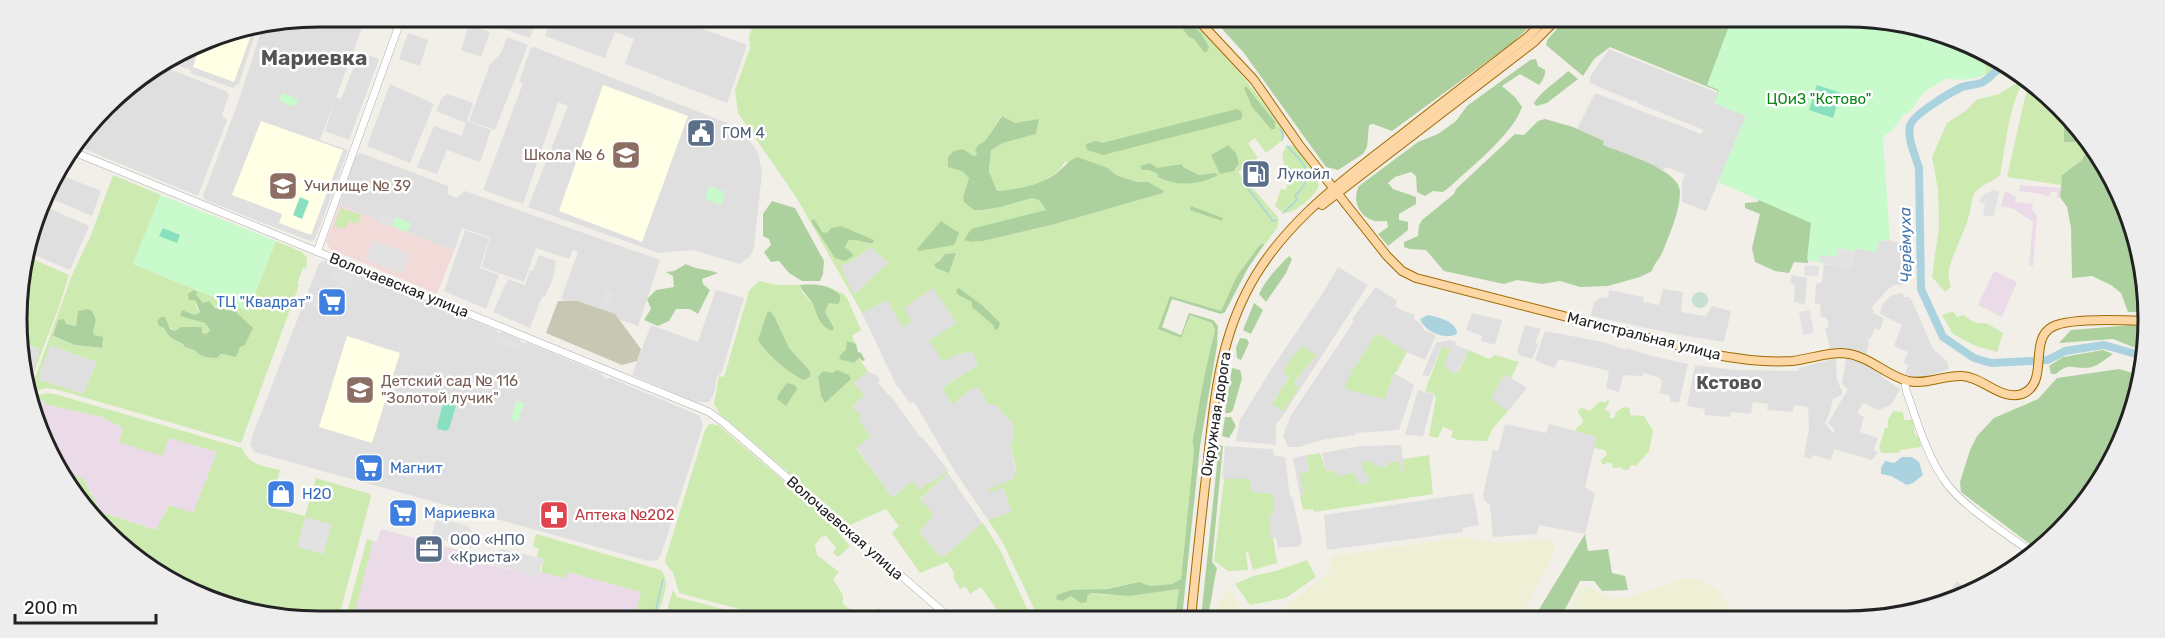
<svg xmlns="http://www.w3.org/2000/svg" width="2165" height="638" font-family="Rubik,sans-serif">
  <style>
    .residential { fill: #e0dfdf; fill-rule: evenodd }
    .commercial { fill: #f2dad9 }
    .industrial { fill: #ebdbe8 }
    .education { fill: #ffffe5 }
    .construction { fill: #c7c7b4 }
    .farmland { fill: #eef0d5 }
    .grass { fill: #cdebb0; fill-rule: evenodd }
    .forest { fill: #add19e }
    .wetland { fill: #c6e0d4 }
    .park { fill: #c8facc }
    .pitch { fill: #88e0be }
    .parking { fill: #e2e2e2 }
    .water { fill: #aad3df }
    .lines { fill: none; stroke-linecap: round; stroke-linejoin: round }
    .stream { stroke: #aad3df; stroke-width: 1.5 }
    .river { stroke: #aad3df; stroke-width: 8 }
    .minor-casing { stroke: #a9a9a9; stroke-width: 8 }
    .major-casing { stroke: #a06b00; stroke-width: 10 }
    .minor { stroke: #fff; stroke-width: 7 }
    .major { stroke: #fcd6a4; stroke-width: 8 }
    .labels { text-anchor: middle; stroke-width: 5; stroke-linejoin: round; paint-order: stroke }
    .park-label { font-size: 15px; fill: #0c8416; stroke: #fff }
    .service-label { font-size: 15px; fill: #4e5e75; stroke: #fff; text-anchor: start }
    .education-label { font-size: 15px; fill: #785e54; stroke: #fff; text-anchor: start }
    .street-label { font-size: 15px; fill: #222; stroke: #fff }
    .shop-label { font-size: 15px; fill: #366cbe; stroke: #fff; text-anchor: start }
    .health-label { font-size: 15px; fill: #be3a42; stroke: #fff; text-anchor: start }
    .water-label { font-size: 16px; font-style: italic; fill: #4a7aab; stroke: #fff }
    .quarter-label { font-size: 18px; font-weight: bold; fill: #555; stroke: #fff }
    .district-label { font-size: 21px; font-weight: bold; fill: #555; stroke: #fff }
    .rim { fill: none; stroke: #222; stroke-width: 3 }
  </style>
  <rect width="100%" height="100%" fill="#f2efe9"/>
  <g class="residential">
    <polygon points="319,17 366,17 320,140 348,150 318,232 314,240 310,241 205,200 203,196 241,94 262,28"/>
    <polygon points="471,17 537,17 530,38"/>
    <polygon points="552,17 673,18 747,45 727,103 625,64 634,39 615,32 605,58 545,36"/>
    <polygon points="722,18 756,18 752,29"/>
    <polygon points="469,25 490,32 481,57 461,50"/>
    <polygon points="257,29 239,83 233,88 191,73 191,70 173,64 173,62 170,60 204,39"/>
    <polygon points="408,33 428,40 420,66 399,59"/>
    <polygon points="507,37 528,45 495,130 469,121 490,64 501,53"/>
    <polygon points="534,47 740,128 758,152 762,173 754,248 751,255 740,264 692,250 659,253 528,207 568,106 558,102 523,204 483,190 523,83 519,81 531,48"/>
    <polygon points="1609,49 1718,93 1715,103 1746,116 1706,211 1682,202 1682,184 1685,174 1666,167 1663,170 1603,145 1605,141 1577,129 1595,93 1701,134 1704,130 1637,103 1637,100 1632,101 1590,83 1590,77"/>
    <polygon points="360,52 379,59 349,140 325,131 336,97 341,99"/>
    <polygon points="161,66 226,91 229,95 222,115 227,120 198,196 77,146 119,92"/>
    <polygon points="390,84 434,104 410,163 367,146"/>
    <polygon points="447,94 473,103 467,121 491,130 480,162 447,150 437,174 417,167 434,126 462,136 466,123 436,111 442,98"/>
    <polygon points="361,153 448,186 448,194 457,198 465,191 660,260 638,326 561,299 578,252 573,250 569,259 536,248 524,282 482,267 490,237 462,228 454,251 339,205 355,158 358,154"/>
    <polygon points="58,174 101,191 92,216 45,196 48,186"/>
    <polygon points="42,205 89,226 70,270 30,253"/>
    <polygon points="465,230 489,238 480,268 499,275 486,309 444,291"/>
    <polygon points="1890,240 1901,244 1901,249 1906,250 1904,267 1910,278 1902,285 1894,285 1889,288 1871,308 1873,310 1873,313 1884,318 1880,330 1875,328 1870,339 1867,339 1869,342 1866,354 1847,349 1830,349 1825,328 1828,327 1828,321 1825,317 1821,317 1820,304 1815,303 1816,284 1822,282 1824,264 1852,269 1855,248 1877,250 1878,241"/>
    <polygon points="871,247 888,263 854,295 839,265 847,264"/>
    <polygon points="539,255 556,261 553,278 545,297 542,297 530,328 493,312 508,279 525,285 530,270 533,271"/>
    <polygon points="327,260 333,263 334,267 341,267 355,275 361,274 439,306 445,311 449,310 496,330 498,333 503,332 520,340 522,343 528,343 600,373 606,379 611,378 700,416 703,426 661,555 658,560 648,561 254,452 250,444 253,434 318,266 321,262"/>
    <path d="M 1338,267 L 1368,285 L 1280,420 L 1276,424 L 1276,445 L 1236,441 L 1240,420 L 1272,368 L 1323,293 ZM 1315,356 L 1296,380 L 1294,384 L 1298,386 L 1272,403 L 1289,377 Z"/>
    <polygon points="1792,275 1807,278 1805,304 1794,302 1795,285 1790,283"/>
    <polygon points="933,288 958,323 929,342 952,356 973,351 978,365 942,388 956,401 970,390 978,387 987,403 997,406 1013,424 1013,441 1010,444 1016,473 1014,479 1003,487 1012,512 988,520 956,473 914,402 910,404 899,387 897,387 862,313 887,300 902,327 904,308"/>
    <polygon points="1375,288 1378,288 1397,301 1395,306 1397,308 1415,315 1414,319 1420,323 1424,330 1436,335 1425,360 1400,349 1384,337 1376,334 1352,372 1346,388 1385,399 1394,373 1414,385 1399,430 1355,433 1355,435 1321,440 1300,447 1288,447 1283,436 1291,415 1341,341 1354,321 1352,319"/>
    <polygon points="1663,289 1683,292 1681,312 1706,316 1712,306 1731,311 1724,342 1680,335 1591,316 1594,302 1601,297 1608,298 1609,290 1644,297 1643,302 1659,305"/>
    <polygon points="716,290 744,298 722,371 716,379 715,391 709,402 696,402 632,375 651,325 698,342"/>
    <polygon points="1900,293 1903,294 1904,297 1909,297 1912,301 1933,349 1947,362 1949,368 1947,370 1917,379 1905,374 1908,365 1903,363 1908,352 1894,346 1902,325 1880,314 1882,305 1890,296"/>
    <polygon points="1472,313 1502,320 1495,345 1481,341 1482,336 1466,330"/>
    <polygon points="1525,325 1541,329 1535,342 1538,345 1532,359 1519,355 1517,351"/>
    <polygon points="1545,331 1603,342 1626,350 1628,348 1648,355 1688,364 1679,403 1670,401 1670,396 1660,393 1662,382 1660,378 1645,373 1641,376 1623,375 1619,392 1606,388 1609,371 1559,359 1554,368 1541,363 1535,360"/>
    <polygon points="1450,340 1456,342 1455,345 1469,350 1458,371 1454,374 1444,366 1442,346 1429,376 1422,375 1436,343"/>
    <polygon points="22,344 40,349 40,353 31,377 25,375"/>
    <polygon points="49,345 97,362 83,394 38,379"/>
    <polygon points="1836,358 1837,380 1842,391 1842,395 1833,399 1830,412 1825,423 1833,433 1835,430 1828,423 1848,389 1842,384 1846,358 1865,364 1882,374 1881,376 1900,389 1891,405 1879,410 1863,403 1857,413 1864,417 1860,432 1878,438 1874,450 1878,452 1872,460 1834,449 1831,460 1812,455 1811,459 1804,457 1809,427 1808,407 1794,405 1793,412 1767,410 1768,404 1753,402 1751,414 1731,412 1730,417 1704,415 1705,409 1687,406 1695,365 1734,370 1798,371 1799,368"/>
    <polygon points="868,371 877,376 880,380 878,382 888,395 890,395 920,437 922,437 948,470 931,483 929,482 920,490 900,491 894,496 891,496 856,447 871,436 857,419 852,407 864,395 854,383"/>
    <polygon points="1505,374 1527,388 1508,411 1490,399"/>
    <polygon points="1418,390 1434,395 1423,436 1405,435"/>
    <polygon points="1505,424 1546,433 1549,424 1597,437 1585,487 1595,494 1585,534 1539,525 1537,534 1493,537 1490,505 1485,501 1483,495 1493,450 1498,451"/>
    <polygon points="1401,445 1405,473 1401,474 1392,463 1388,467 1374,466 1368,474 1369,483 1359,484 1357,480 1336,476 1334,470 1326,471 1322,453 1360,446"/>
    <polygon points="1225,446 1270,449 1273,449 1274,456 1285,457 1290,497 1292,497 1302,540 1300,546 1278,548 1276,538 1269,538 1269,514 1273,514 1268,495 1251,492 1250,479 1222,479"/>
    <polygon points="1307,455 1309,471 1301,473 1304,494 1300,495 1293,458"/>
    <polygon points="948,473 982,523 946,555 940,557 919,532 934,515 920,500"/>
    <polygon points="1473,493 1479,525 1463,528 1463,532 1327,550 1324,515"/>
    <polygon points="1957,581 1971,593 1962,598 1940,604"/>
  </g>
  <polygon class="commercial" points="339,205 454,251 437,294 330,249 326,242"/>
  <g class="industrial">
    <polygon points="2020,185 2061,188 2060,198 2057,198 2057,192 2051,192 2050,197 2041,194 2019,191"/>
    <polygon points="2005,191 2016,197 2015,202 2033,204 2032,209 2037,217 2033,266 2029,266 2033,222 2014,209 2001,206"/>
    <polygon points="1994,271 2017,282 2002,317 1978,305"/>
    <polygon points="32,398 45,401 44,404 102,417 123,428 119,442 162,455 169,438 217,452 193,514 169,505 156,530 101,512 83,478 65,474 30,403"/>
    <polygon points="381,529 480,556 479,562 537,577 539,571 565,578 567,572 642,592 635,616 354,616 373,541 377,541"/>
    <polygon points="690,609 720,617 676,617 678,612"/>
  </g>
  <g class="education">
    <polygon points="253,30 234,82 193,67 200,46 196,44 204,39"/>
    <polygon points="603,85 688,116 642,242 559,211"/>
    <polygon points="261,121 343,150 311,235 279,223 282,214 232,195"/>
    <polygon points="347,336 400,353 372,443 319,427"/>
  </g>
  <polygon class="construction" points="558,301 577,301 615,314 641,349 637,361 622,365 546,333"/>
  <g class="farmland">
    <polygon points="1465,537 1497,543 1546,539 1552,541 1554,548 1553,556 1520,618 1428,618 1427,614 1360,618 1277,618 1287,605 1329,573 1332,556"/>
    <polygon points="1684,578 1702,580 1718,590 1731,608 1746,619 1566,618 1580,588 1589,587 1613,599 1628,597"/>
    <polygon points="1231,587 1241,610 1249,618 1212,618 1219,603"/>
  </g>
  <g class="grass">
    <path d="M 756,18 L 1191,20 C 1226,55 1258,92 1285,134 L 1284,139 L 1266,153 L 1255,138 L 1248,143 L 1258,158 L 1238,172 L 1277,216 L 1279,220 L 1277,228 L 1264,245 L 1262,243 C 1244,265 1232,285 1221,312 L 1170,296 L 1159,329 L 1181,338 L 1190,315 L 1212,323 L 1215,330 C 1207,361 1201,391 1196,422 C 1195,433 1191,438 1194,449 L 1181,579 L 1172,584 L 1150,586 L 1138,582 L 1071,596 L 1087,596 L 1090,593 C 1121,598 1149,592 1179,589 L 1175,618 L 1038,617 L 1003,543 L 988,520 L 1012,512 L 1003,487 L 991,493 L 989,489 L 1014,479 L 1016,468 L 1010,444 L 1013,441 L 1013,424 L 997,406 L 987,403 L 978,387 L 970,390 L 952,404 L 942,388 L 978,365 L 972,351 L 956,355 L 943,362 L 929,341 L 957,323 L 933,288 L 904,308 L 912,322 L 902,327 L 887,300 L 862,313 L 796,197 L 738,113 L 735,90 L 750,48 L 749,36 ZM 1001,116 L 1015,123 L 1038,120 L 1036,134 L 1003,143 L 991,150 L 989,171 L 997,191 C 1021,188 1051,185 1065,162 L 1108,168 L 1116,175 L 1137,182 L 1148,182 L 1163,193 L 1055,224 L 983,241 L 971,242 L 1018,218 L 1046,210 L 1039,200 L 1032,198 L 1001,207 L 983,210 L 963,197 L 969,178 L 962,171 L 973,156 L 977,155 L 975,150 L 978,145 L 985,141 ZM 1228,145 L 1239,164 L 1236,170 L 1211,155 ZM 1182,164 L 1183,167 L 1199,175 L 1215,173 L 1164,180 L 1158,174 L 1149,170 ZM 814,220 L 823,234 L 828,232 L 874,240 L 869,244 L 858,239 L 849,240 L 845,247 L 852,253 L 820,235 ZM 871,247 L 888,263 L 854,295 L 840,265 L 847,264 ZM 959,289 L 983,306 L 999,323 L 995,330 L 993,325 L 972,307 L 972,302 L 958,295 Z"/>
    <polygon points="1976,52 2000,62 1986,74 1986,68"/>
    <path d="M 2017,83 L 2022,84 C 2008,110 2006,145 2000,175 C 1993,182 1984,183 1977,190 C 1972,196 1972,201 1971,207 C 1967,229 1955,247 1949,269 C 1948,275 1949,281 1951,287 L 1945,292 L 1932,277 L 1939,226 L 1938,190 L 1932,157 L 1947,123 L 1967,110 L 1976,100 L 1999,94 Z"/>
    <polygon points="2033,87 2064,118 2064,142 2091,144 2082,160 2062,175 2061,185 2007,177 2026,93"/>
    <path d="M 1291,145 C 1302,151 1316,173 1319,186 C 1314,197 1298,210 1287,213 L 1282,212 L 1275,206 L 1281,189 L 1286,190 L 1290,173 L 1285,172 C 1285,161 1277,150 1291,145 Z"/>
    <path d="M 113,175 L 161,195 L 133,264 L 248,311 L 276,241 L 302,252 L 307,258 L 306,269 L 303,268 L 297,284 L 299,285 L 241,443 L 55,389 L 46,388 L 36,391 L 34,384 L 35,378 L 72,275 L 91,235 ZM 195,300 L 227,311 L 249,337 L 245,345 L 240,347 L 229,356 L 185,347 L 182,343 C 173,340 167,337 164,328 L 159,326 L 158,321 L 175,331 L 202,328 L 202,333 L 207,335 L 210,330 L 205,323 L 182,310 L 195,315 L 200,312 L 196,307 ZM 78,311 L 96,320 L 92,332 L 101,348 L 75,345 L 53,337 L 64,319 L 66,324 L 76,326 ZM 50,345 L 97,362 L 83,394 L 38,379 Z"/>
    <polygon points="341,208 361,215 359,222 357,221 356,224 348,221 345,229 334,226"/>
    <path d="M 28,257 L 69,275 L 59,307 L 31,380 L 31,386 L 34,396 L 47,393 L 55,394 L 242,448 C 248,465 265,466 280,470 L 270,507 L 305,516 L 316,478 L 370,494 L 371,497 L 339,616 L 260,616 L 151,571 L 79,503 L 65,474 L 83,478 L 101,512 L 156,530 L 169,505 L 193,513 L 217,452 L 169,438 L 162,456 L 119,442 L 123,428 L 102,417 L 44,404 L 45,401 L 32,398 L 30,403 L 27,398 L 25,375 L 32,377 L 40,349 L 22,343 L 17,299 Z"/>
    <path d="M 759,281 L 778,285 L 800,285 L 802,292 L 834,328 L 825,312 L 829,303 L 840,295 L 835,290 L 844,294 L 848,300 L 861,330 L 852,336 L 856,344 L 847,342 L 868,371 L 854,383 L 864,395 L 852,407 L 861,416 L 858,420 L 871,436 L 856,448 L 891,496 L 895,496 L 912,481 L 920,490 L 929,482 L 931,483 L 948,470 L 948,473 L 920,499 L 934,515 L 919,532 L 940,557 L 946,555 L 982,523 L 984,524 L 1000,550 L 1031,617 L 979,617 L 981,615 L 986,615 L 998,611 L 981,587 L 970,594 L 965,586 L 960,589 L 953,577 L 954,573 L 947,562 L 920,573 L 892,533 L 899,526 L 886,509 L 850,525 L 720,414 L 714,404 L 719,376 L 724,377 L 749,291 ZM 767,313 L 789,348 L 810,371 L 761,331 ZM 836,372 L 825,403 L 821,396 L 818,377 Z"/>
    <path d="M 1953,311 L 1957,317 L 1963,315 C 1970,320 1977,325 1986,323 L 2003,333 L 1997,352 L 1976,346 L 1953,334 L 1942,315 Z"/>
    <polygon points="1376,334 1384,337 1407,352 1397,371 1394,373 1385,399 1346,389 1345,385 1352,372 1349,370 1354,369"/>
    <polygon points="1301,346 1315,354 1315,356 1296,380 1294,384 1299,387 1284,411 1272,404 1289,377 1284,373 1284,369"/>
    <polygon points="1442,346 1450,350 1444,366 1454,374 1459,371 1469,350 1489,359 1495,355 1519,362 1511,378 1504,375 1491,399 1508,411 1493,428 1487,441 1458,440 1451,437 1453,431 1443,427 1438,438 1429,436 1436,398 1434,394 1425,391"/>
    <polygon points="1607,400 1610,401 1605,409 1610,413 1610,418 1614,418 1616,412 1624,407 1630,408 1630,415 1644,416 1653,430 1649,451 1636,466 1631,465 1628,470 1623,470 1621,467 1613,468 1612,464 1607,462 1605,464 1602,464 1601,460 1607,455 1605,450 1594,448 1597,437 1575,431 1577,427 1582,424 1583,420 1578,412 1579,409 1582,408 1590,411 1600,401 1605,403"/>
    <polygon points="1893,411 1903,412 1904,420 1913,420 1915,435 1919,438 1921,447 1900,450 1899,453 1881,453 1879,447 1885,428 1888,428 1888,420"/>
    <polygon points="709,424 718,425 824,515 850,546 838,557 833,553 836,548 826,536 821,537 815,545 817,555 839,572 833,579 843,595 843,604 848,608 872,616 877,608 886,612 883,617 770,617 679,593 673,573 665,563 665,560 705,430"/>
    <polygon points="1320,453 1326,471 1334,470 1336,476 1355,473 1359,484 1369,483 1368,474 1363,473 1363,461 1373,462 1374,466 1388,467 1389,462 1400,462 1401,473 1404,473 1403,459 1429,455 1433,494 1314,512 1313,509 1303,510 1300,496 1304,493 1300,473 1309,471 1307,455"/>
    <polygon points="1224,479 1250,479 1251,492 1273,494 1274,514 1269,515 1269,538 1273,538 1277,563 1253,570 1248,552 1246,552 1248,570 1228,571 1214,561"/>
    <path d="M 536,534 L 661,570 C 672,583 661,602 657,617 L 635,616 L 641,592 L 568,572 L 565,578 L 541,572 L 544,559 L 537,557 L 539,548 L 533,547 Z"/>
    <polygon points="367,539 373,541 354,616 346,616"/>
    <polygon points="1307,560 1316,577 1286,598 1250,605 1235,584 1253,576 1276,571"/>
    <polygon points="673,590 677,597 754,617 720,617 690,609 678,612 676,617 665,617"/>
  </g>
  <g class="forest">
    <polygon points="1176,20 1187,20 1201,33 1209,47 1207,52 1204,52 1194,39 1189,37"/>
    <polygon points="1214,20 1536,21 1511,44 1392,131 1373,124 1369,125 1367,147 1363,154 1338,170 1326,167 1244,53"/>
    <polygon points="1564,21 1854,22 1715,101 1718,91 1610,47 1594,59 1583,76 1546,45 1547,40"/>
    <path d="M 1536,59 L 1538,66 L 1545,70 C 1546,74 1542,82 1539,85 L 1520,74 L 1502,86 L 1515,97 L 1522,107 C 1513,134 1473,165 1452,185 L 1443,192 L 1433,191 L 1425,196 L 1417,192 L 1416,176 L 1411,172 L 1395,177 L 1388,183 L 1393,189 L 1416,197 L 1416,204 L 1399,214 L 1399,220 L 1408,222 L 1408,230 L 1388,246 L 1378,234 L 1388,227 L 1387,221 C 1382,221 1376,222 1372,220 C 1358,215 1352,199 1359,186 L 1418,142 L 1438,134 L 1456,121 L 1467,106 L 1530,60 Z"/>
    <path d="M 1568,71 L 1578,79 L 1547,103 L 1536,106 L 1534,103 C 1543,89 1556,83 1568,71 Z"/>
    <polygon points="1246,86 1275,122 1275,129 1271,129 1252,107 1244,88"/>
    <polygon points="1237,109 1242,112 1242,119 1224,124 1103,155 1087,150 1086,144 1096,141 1102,143"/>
    <path d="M 1002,116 L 1015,123 L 1039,119 L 1036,134 L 1003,143 L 991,150 L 989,171 L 997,191 C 1017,189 1037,186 1054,175 C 1063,169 1066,162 1077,157 L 1108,168 L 1116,175 L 1137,182 L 1148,182 L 1164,191 L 1163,193 L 1055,224 L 983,241 L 971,242 L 964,240 L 971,229 L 1046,210 L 1039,200 L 1032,198 L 1001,207 L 983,210 L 974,210 L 964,202 L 963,197 L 969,178 L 962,171 L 948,167 L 948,157 L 954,151 L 963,149 L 973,156 L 977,155 L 975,150 L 978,145 L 985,141 Z"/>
    <polygon points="2064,118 2089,143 2064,142"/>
    <path d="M 1545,119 L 1573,127 L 1604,141 L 1603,145 C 1622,153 1681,170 1680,192 C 1680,211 1670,233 1663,251 C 1660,259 1654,263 1652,271 L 1640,277 L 1608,286 L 1580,287 L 1560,281 L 1542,284 L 1517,280 L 1504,284 L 1444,271 L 1426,250 L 1410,249 L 1404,247 L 1404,242 L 1418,236 L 1419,225 L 1422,220 L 1454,194 L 1456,189 L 1515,134 L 1524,135 L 1538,121 Z"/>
    <polygon points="2091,144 2097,151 2143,260 2143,312 2128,312 2121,293 2111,285 2092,276 2072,278 2071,228 2067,207 2060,197 2062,175 2082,160"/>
    <polygon points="1228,145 1236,153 1239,164 1234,171 1220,174 1211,155"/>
    <path d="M 1150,163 L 1157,168 L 1182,164 L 1183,167 L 1199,175 L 1215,173 L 1218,175 C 1199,185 1177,187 1158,177 L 1158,174 L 1149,170 L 1142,170 L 1140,166 Z"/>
    <polygon points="1764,196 1816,206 1808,263 1794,262 1789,273 1775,271 1755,262 1752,248 1760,214 1745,208 1745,203 1757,202"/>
    <polygon points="772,201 795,208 824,261 823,274 820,281 802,281 789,273 779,261 771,262 764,252 771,245 769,239 763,236 763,214"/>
    <polygon points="1191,206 1223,218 1222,221 1190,210"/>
    <path d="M 814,219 L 823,233 L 828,232 L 831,228 L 841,226 L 874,240 L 873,243 C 865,244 859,239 849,240 L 845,247 L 852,253 L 853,256 L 845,261 L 835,258 L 811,221 Z"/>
    <polygon points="941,221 959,233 954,245 919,251 917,249"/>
    <path d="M 1263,243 L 1264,245 L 1248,268 L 1225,312 L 1221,314 L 1172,299 L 1162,327 L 1181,335 L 1189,313 L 1213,320 L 1218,326 L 1217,346 L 1200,446 L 1182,618 L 1175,618 L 1179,589 L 1129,596 L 1091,593 L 1087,596 L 1087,602 L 1081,603 L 1071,596 L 1062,601 L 1056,599 L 1057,595 L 1071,590 L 1107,589 L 1139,582 L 1150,586 L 1172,584 L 1181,579 L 1194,449 C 1191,438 1195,433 1196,422 C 1201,391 1207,361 1215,330 L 1212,323 L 1190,315 L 1181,338 L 1158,329 L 1170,296 L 1221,311 L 1237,276 L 1259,246 Z"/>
    <polygon points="956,253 949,273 936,268 934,264 940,261 945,254"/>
    <path d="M 1289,256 L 1292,259 L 1286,273 L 1266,302 L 1259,294 C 1266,279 1277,268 1289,256 Z"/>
    <path d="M 686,264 C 697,270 707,269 718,273 L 702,279 L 703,284 L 710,290 L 698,314 L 690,309 L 676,309 L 669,321 L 658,326 L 644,320 L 651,309 L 647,299 L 656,290 L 674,287 L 673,276 L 666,272 L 674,271 Z"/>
    <path d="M 800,285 C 814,284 830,284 840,295 L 840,301 L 838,304 L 829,303 L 825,312 L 834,328 L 832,331 C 820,326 818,317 814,307 C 811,298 803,294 800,285 Z"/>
    <polygon points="959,288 983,306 1000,323 998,329 995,330 993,325 972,307 972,302 958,295 956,290"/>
    <path d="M 194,290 L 197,292 L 196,295 L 203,303 L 209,301 L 215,308 C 222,308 227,311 235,311 L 253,328 L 245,345 L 240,347 L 236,357 L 221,354 L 217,358 C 209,357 200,358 195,350 L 185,347 L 182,343 C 173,340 167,336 164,328 L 159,326 L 157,321 L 161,317 L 165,317 L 170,329 L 175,331 L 181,327 L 202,327 L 202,333 L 207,334 L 210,330 L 205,323 L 180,316 L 182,310 L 195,315 L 200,312 L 195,300 L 189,300 L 188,294 Z"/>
    <polygon points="1254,303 1263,310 1251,334 1243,330"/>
    <polygon points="88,309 92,311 96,320 93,332 94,335 103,337 102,348 75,345 53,336 58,320 64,319 66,324 76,326 78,311"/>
    <path d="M 770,311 L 774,316 L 789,348 L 810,371 L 810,377 L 803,380 C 787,371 768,356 758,340 L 767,313 Z"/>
    <polygon points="2133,325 2143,326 2143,351 2113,339 2059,343 2071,330"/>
    <polygon points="1240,338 1247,339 1249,343 1241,360 1237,358 1236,348"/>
    <polygon points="847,341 856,344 858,352 861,353 865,360 863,361 859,358 854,363 839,359 841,354 846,350"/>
    <path d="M 2103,350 L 2113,354 C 2107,358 2099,365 2092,367 C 2077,371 2070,360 2056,374 L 2051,374 L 2049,366 L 2063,357 Z"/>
    <polygon points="1232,368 1240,370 1242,378 1233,410 1230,413 1225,413"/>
    <polygon points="2119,369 2136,374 2143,373 2143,378 2108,470 2046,546 2039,551 1961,492 1960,482 1970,450 1977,436 1994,418 2038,399 2057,378"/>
    <polygon points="837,370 849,375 851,379 825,403 821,396 818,377 823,371 832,373"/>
    <polygon points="787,383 795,385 797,389 786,406 777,399 778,395"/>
    <polygon points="1225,417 1231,417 1236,426 1229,438 1222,436"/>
    <path d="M 1219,445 L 1223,446 L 1212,562 L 1217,568 C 1213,585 1212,601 1207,618 L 1201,618 Z"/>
    <polygon points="1585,534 1588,551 1608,549 1612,573 1625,576 1628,590 1602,591 1594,581 1580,581 1563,613 1535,616"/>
  </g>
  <circle class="wetland" cx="1700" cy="300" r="8"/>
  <g class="park">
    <path d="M 1735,22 L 1905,22 L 1976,52 L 1986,68 L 1986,74 C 1977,80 1956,81 1947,78 L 1923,93 L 1909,113 L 1904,114 L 1891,132 L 1885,135 L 1883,140 L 1890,240 L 1879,241 L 1877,250 L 1875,252 L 1855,248 L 1852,269 L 1807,260 L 1811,223 L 1718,182 L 1746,116 L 1714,103 L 1719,90 L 1707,85 L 1729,26 Z"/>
    <polygon points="282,93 298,99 295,107 279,101"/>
    <polygon points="709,186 725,192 721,205 705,199"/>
    <polygon points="161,195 276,241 248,311 133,264"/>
    <polygon points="395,217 411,223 407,232 392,226"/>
    <polygon points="516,401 524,403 518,422 511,420"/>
  </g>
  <g class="pitch">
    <polygon points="1817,85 1841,93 1833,118 1809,110"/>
    <polygon points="300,197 309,201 302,219 293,215"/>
    <polygon points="163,228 180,235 177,243 159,236"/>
    <polygon points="447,401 456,406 449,429 446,431 438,429 437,426 443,403"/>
  </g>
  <g class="parking">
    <polygon points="1993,190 1999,191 1994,217 1983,215 1985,204 1979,202 1982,196"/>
    <polygon points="381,212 393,217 389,227 377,222"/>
    <polygon points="373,240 410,254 402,274 366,260"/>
    <polygon points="1838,248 1854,251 1852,269 1819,262 1820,255 1836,257"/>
    <polygon points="1805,265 1819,266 1818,277 1804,275"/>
    <polygon points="333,269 355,277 350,288 329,279"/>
    <polygon points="606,289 615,292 609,308 601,305"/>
    <polygon points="310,292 322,297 318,309 305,304"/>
    <polygon points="1810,310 1814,333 1803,335 1799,312"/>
    <polygon points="497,335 521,345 519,351 494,341"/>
    <polygon points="305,517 332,524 323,554 297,547"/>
    <polygon points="437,517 468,526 474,536 472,548 431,537"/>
    <polygon points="502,549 544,559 537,577 490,564 494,553"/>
  </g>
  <g class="water">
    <path d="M 1428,315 C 1439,317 1457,322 1457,334 C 1444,340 1425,332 1420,319 Z"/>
    <polygon points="1902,457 1912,457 1919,462 1923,475 1913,483 1907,485 1891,476 1881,474 1881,468 1885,461 1894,463"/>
  </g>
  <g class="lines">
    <g class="stream">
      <polyline points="1280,129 1283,134 1282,140"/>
      <polyline points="1246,186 1273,221 1276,220"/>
      <path d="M 1283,213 L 1297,200 L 1295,196 C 1317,175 1305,165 1287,146"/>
      <polyline points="654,617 663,579"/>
    </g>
    <path class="river" d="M 2007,65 C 1996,67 1991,79 1981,83 C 1975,85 1968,85 1962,87 C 1951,92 1912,115 1910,126 C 1907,139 1916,157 1919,168 L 1921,289 L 1943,337 L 1974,358 L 1991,363 L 2048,360 L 2065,351 L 2104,345 L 2143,356"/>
    <g class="minor-casing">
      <g id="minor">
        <polyline points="74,152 709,412 724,423 949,617"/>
        <polyline points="317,252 402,17"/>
        <path d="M 1905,380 L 1906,390 C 1917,421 1927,457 1947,484 C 1965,508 2008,535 2034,554"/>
      </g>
    </g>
    <g class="major-casing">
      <g id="major">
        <path d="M 1198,20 L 1254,80 L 1300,146 L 1387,256 L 1402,271 L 1416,278 L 1711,354 C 1737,359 1765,363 1792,361 C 1809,359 1825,353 1842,353 C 1870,355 1884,375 1908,381 C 1927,385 1944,375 1962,376 C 1983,377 2001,401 2022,394 C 2050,383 2028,340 2052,327 C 2068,318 2123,320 2143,321"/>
        <polyline points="1322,205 1534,42 1555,21"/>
        <path d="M 1191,618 C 1196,568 1201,518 1207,469 C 1213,409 1218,348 1246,293 C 1279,226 1343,180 1400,136 C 1443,102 1486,69 1529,36 L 1543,21"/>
      </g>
    </g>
    <use href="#minor" class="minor"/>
    <use href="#major" class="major"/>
  </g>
  <defs>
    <g id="civic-square" transform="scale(1.5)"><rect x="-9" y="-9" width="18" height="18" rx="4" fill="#5c6f8a" stroke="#fff"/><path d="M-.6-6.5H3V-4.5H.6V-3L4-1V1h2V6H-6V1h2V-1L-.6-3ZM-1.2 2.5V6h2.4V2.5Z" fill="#fff"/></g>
    <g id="school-square" transform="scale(1.5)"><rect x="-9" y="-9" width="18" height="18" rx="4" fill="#8d6e63" stroke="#fff"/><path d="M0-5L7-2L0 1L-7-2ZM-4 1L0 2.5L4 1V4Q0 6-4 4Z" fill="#fff"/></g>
    <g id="fuel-square" transform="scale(1.5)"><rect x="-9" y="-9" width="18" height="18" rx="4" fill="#5c6f8a" stroke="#fff"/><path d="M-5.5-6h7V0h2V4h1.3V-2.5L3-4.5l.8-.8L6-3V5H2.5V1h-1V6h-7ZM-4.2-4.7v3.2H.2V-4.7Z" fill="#fff"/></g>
    <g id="university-square" transform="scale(1.5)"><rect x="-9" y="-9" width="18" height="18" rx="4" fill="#8d6e63" stroke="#fff"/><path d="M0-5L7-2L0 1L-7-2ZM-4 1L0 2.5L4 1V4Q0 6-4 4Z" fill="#fff"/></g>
    <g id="supermarket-square" transform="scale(1.5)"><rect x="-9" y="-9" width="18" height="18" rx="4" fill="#3f7fe0" stroke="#fff"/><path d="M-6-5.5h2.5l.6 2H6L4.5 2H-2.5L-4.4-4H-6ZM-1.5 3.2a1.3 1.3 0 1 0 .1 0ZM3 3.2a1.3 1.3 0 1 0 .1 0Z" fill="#fff"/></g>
    <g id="shop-square" transform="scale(1.5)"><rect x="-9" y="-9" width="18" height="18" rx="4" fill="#3f7fe0" stroke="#fff"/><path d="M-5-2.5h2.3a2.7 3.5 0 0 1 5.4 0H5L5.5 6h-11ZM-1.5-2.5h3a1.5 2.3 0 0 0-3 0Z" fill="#fff"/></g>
    <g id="pharmacy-square" transform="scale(1.5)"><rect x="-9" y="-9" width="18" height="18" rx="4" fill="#e0444e" stroke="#fff"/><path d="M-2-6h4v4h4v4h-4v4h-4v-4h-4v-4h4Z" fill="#fff"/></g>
    <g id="office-square" transform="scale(1.5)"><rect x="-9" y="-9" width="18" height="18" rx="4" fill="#5c6f8a" stroke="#fff"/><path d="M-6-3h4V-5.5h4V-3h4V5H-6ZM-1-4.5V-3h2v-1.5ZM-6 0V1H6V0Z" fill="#fff"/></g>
  </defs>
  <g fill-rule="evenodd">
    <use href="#civic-square" x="701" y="133"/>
    <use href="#school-square" x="626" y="155"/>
    <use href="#fuel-square" x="1256" y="174"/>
    <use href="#university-square" x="283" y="186"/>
    <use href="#supermarket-square" x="332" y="302"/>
    <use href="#school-square" x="360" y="390"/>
    <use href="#supermarket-square" x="369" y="468"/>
    <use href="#shop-square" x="281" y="494"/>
    <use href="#supermarket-square" x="403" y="513"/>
    <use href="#pharmacy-square" x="554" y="515"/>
    <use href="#office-square" x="429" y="549"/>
  </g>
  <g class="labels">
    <g class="park-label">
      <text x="1819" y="104">ЦОиЗ "Кстово"</text>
    </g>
    <g class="service-label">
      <text x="722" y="138">ГОМ 4</text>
      <text x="1277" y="179">Лукойл</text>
      <text x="450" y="545">ООО «НПО<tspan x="450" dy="17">«Криста»</tspan></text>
    </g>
    <g class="education-label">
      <text x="605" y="160" text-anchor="end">Школа № 6</text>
      <text x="304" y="191">Училище № 39</text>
      <text x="381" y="386">Детский сад № 116<tspan x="381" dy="17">"Золотой лучик"</tspan></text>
    </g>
    <g class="street-label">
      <text transform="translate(399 285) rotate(22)" y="5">Волочаевская улица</text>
      <text transform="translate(1644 336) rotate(14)" y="5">Магистральная улица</text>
      <text transform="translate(1216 414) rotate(-81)" y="5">Окружная дорога</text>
      <text transform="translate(845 528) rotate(41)" y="5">Волочаевская улица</text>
    </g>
    <g class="shop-label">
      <text x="311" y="307" text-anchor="end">ТЦ "Квадрат"</text>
      <text x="390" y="473">Магнит</text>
      <text x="302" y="499">H2O</text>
      <text x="424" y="518">Мариевка</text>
    </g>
    <g class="health-label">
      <text x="575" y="520">Аптека №202</text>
    </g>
    <g class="water-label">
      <text transform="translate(1905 245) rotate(-91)" y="6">Черёмуха</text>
    </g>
    <g class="quarter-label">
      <text x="1729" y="389">Кстово</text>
    </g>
    <g class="district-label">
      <text x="314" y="65">Мариевка</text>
    </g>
  </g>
  <path d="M0 0H2165V638H0ZM319 27H1846A292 292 0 0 1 2138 319V319A292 292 0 0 1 1846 611H319A292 292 0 0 1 27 319V319A292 292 0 0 1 319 27Z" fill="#ededed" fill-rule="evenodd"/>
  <path class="rim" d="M319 27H1846A292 292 0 0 1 2138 319V319A292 292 0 0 1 1846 611H319A292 292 0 0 1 27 319V319A292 292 0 0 1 319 27Z"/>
  <path d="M15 614v9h141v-9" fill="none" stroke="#222222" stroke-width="3"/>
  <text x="24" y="614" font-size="18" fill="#222222" stroke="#ffffff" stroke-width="4.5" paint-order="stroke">200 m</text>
</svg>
